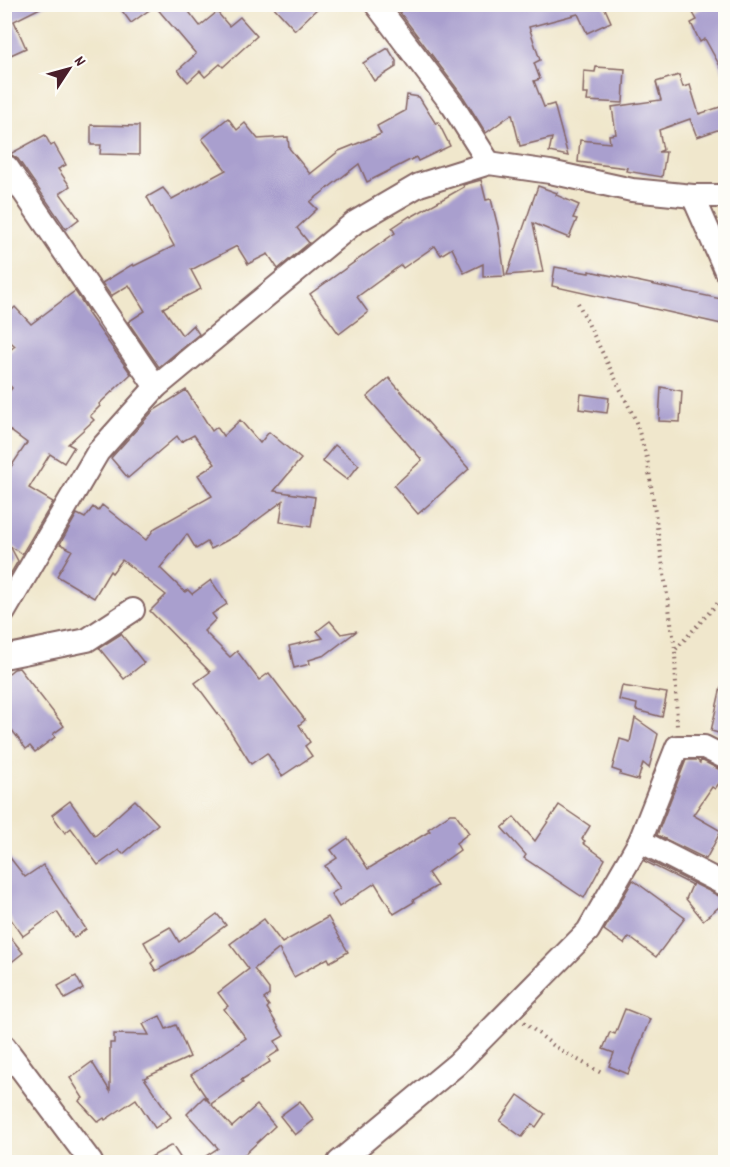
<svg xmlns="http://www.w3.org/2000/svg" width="730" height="1167" font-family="Dekko,sans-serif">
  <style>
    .building { fill: #a99fce }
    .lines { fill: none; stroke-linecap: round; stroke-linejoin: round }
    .minor-casing { stroke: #846563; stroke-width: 26 }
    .path { stroke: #846563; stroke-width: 4; stroke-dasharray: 1.5 4.5; stroke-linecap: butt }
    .minor { stroke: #fff; stroke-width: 22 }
  </style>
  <rect width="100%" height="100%" fill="#fdfcf7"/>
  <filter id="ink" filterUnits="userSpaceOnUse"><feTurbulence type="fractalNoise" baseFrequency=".0167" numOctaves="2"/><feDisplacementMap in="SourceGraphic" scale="12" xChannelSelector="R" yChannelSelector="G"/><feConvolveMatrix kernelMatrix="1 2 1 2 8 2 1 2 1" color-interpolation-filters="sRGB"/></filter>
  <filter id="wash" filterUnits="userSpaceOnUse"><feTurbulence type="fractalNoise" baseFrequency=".008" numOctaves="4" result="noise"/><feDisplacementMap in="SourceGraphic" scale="24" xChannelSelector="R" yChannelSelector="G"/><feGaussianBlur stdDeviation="1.35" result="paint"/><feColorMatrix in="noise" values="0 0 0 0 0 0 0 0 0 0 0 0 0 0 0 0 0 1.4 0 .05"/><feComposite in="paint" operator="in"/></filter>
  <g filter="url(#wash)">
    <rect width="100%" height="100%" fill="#f0e7cc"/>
    <g id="blocks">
      <g class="building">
        <polygon points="4,4 48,4 14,21 26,48 4,58"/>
        <polygon points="117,4 183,4 200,26 217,12 229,26 240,17 257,36 223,67 220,64 205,77 200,71 188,82 178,70 196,54 155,6 131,23"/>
        <polygon points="271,4 322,4 295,30"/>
        <polygon points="395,4 603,4 611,22 587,33 578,14 529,27 540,60 534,63 540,79 534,81 544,107 554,104 568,156 549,152 552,138 520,146 512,114 486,133 464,98 401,14"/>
        <polygon points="709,4 722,4 726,10 726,77 705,39 700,42 691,23 697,20 693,13"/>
        <polygon points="388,48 396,61 396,67 374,81 363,63"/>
        <polygon points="596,67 625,69 623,103 587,101 588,94 583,94 584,71 595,72"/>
        <polygon points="679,75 683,87 690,85 699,114 726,105 726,127 697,137 690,119 659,130 663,150 658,152 666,152 662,177 626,171 627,168 578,162 580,140 610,143 609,135 616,134 612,107 661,100 656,82"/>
        <polygon points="407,95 419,97 436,124 438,122 450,146 418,161 416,157 367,182 359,164 310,202 317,209 297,228 309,243 278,269 268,254 248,264 237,246 191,270 201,289 163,308 182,335 193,325 199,334 159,367 128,322 145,311 129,285 111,296 102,283 133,264 134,266 174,246 147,197 163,188 172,199 226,170 202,139 228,118 237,130 245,123 258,139 288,137 289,148 310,174 339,151 381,134 377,126 405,111"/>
        <polygon points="91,125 139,126 139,155 100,154 101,145 91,145"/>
        <polygon points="45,135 51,146 54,144 66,165 58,169 70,186 60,193 79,219 66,229 18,159 10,154"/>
        <polygon points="481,180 486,200 491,199 498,227 505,276 483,277 483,264 464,273 452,248 441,255 435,246 403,268 401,265 357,297 368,312 339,334 310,294 395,233 392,228 410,216 411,217 464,187 463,185"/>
        <polygon points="538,186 557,193 556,195 579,205 573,218 577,219 569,238 533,223 543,272 507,275"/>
        <polygon points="555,267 589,273 589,271 726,300 726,325 552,286"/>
        <polygon points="75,291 88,311 87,312 131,374 99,404 100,406 90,416 94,420 68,444 74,447 64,463 50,454 29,488 53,502 22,554 10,546 18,561 4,585 4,477 27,443 4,426 4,398 12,388 4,379 4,355 15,346 4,336 4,318 15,307 31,324"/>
        <polygon points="389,378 469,469 418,514 394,486 422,460 367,397"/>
        <polygon points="661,387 682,391 680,422 659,421"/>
        <polygon points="186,390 212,431 217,427 223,436 240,420 260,443 269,432 301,459 274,491 315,497 311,527 280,522 283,501 237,535 211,549 207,542 196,549 187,534 160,568 185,592 188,590 192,594 211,580 227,604 212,614 216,619 204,631 230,657 237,651 259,680 269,673 305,720 299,725 310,742 305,746 312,756 282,776 267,753 251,764 225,723 195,683 210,672 150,611 166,595 122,560 112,573 110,571 94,598 57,576 72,550 60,544 77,514 85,518 93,507 98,511 102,505 146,540 155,528 212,496 198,475 215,464 194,435 181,442 177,436 128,478 111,458 153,411"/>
        <polygon points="581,394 609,398 607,413 579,409"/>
        <polygon points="335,445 359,465 347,480 322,461"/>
        <polygon points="330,621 341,634 357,631 325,655 309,660 310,664 294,668 289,646 323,638 317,631"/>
        <polygon points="121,634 144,663 124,679 99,648"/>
        <polygon points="19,668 64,726 53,734 55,737 35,752 30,746 26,749 12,730 4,736 4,677 14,669"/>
        <polygon points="622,686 667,693 662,717 636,710 637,704 619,700"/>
        <polygon points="721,687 726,688 726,735 711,731"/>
        <polygon points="635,718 658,734 649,768 643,763 638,780 620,775 621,772 612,769 620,739 630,742"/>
        <polygon points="686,760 697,760 700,763 701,760 726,773 715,789 712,787 693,815 721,831 706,859 657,835"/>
        <polygon points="135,800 158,824 123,854 119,850 98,865 71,828 65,833 52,815 70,801 95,836"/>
        <polygon points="559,805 590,826 582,839 585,841 583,843 605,859 584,898 524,858 526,855 502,828 514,817 535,841"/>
        <polygon points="450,814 456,814 469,833 456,843 460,850 428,873 437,886 413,900 414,902 394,914 375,883 339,907 331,894 340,888 325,866 337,858 331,850 348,838 368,869 430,831 428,829"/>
        <polygon points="4,850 25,877 43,865 86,929 74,938 57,912 23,936 4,910"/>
        <polygon points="645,859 693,883 692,885 644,861"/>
        <polygon points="633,880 685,918 656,957 629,937 624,944 604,930"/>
        <polygon points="693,883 719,896 724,903 703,920 686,899"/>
        <polygon points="217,914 226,925 191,951 156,971 151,963 154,960 144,942 170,927 179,942"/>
        <polygon points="328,917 348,952 330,962 328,958 294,977 279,949 254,969 269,989 269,995 264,999 269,1006 267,1008 284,1036 275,1041 280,1050 268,1058 270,1062 241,1080 243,1082 211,1104 232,1127 257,1105 275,1126 244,1155 249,1162 197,1162 218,1148 187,1114 204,1097 210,1103 191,1075 246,1038 224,1009 228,1006 218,993 249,969 230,944 264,919 282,943"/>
        <polygon points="4,929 23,953 4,968"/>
        <polygon points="76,976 83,989 65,999 58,986"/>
        <polygon points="625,1009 650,1019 628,1074 609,1066 614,1053 603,1049 610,1032 615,1034"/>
        <polygon points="160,1016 166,1029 176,1025 190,1057 144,1078 171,1117 155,1128 136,1099 105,1120 104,1118 98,1122 79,1101 83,1098 70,1078 92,1062 110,1091 110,1043 114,1043 114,1034 149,1035 143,1024"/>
        <polygon points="518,1095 545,1114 536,1127 532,1124 522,1137 500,1121"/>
        <polygon points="300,1101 314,1120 295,1135 280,1116"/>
        <polygon points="172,1145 183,1162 142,1162"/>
      </g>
    </g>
  </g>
  <g filter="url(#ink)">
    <use href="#blocks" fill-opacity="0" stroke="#846563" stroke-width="1.5"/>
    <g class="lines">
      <g class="minor-casing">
        <g id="minor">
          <polyline points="376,4 453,106 489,163"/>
          <polyline points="4,168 7,167 156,387"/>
          <polyline points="693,196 726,271"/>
          <polyline points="4,612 98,452 156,387 354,223 419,185 489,163 550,172 632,190 693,196 726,196"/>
          <polyline points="4,657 87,640 133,610"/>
          <polyline points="640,841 724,884"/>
          <polyline points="4,1046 91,1162"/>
          <polyline points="339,1162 457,1064 588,931 640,841 677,747 704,747 726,758"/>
        </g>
      </g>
      <g class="path">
        <polyline points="578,303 635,419 647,458 675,649 677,729"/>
        <polyline points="676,649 726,594"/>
        <polyline points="524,1022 554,1046 603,1074"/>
      </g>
      <use href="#minor" class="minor"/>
    </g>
  </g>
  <rect width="730" height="1167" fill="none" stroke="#fdfcf7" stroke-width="24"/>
  <g transform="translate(69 69) rotate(54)" stroke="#fdfcf7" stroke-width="4.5" paint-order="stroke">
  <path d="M0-4.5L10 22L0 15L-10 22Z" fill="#4a1f2b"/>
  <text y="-9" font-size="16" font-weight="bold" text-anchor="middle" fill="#4a1f2b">N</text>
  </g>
</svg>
